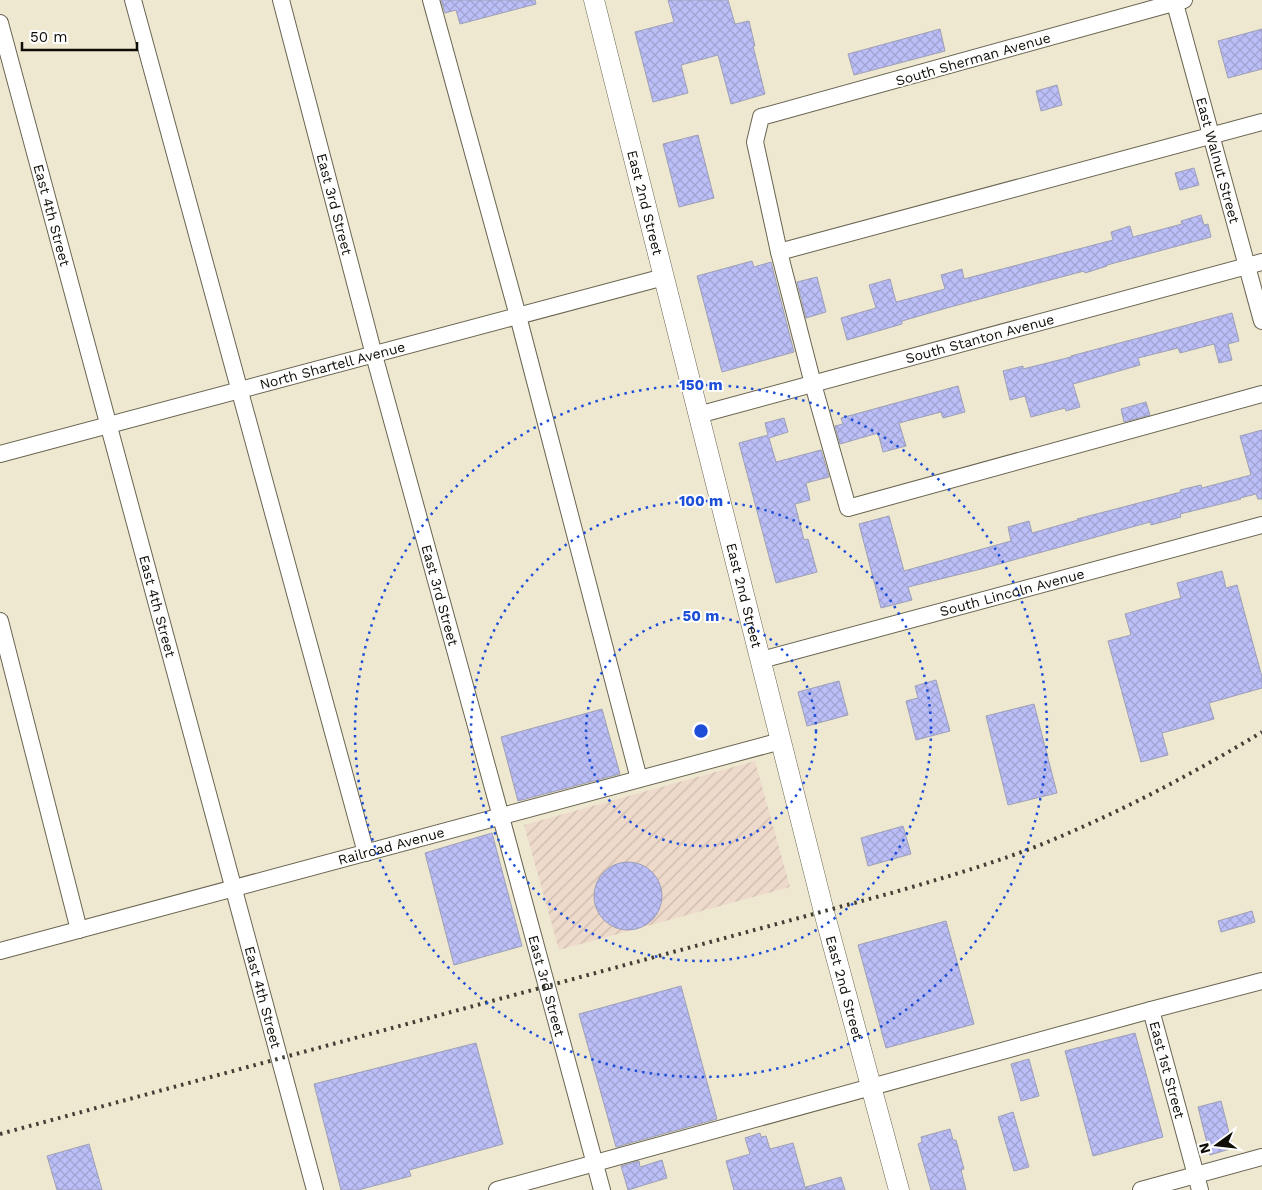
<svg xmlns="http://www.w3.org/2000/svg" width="1262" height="1190" font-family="'Work Sans',sans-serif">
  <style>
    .industrial { fill: url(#industrial-furrows) }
    .building { fill: url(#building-cross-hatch); stroke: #9ea0b5 }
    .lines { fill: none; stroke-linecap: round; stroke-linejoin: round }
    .minor-casing { stroke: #6a6551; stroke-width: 18 }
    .major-casing { stroke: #6a6551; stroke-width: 21 }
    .minor { stroke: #fff; stroke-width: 16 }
    .major { stroke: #fff; stroke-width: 20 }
    .rail { stroke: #423f34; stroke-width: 4; stroke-dasharray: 2.5 5; stroke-linecap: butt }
    .ring { fill: none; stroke: #1d4ed8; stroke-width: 2.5; stroke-dasharray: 2.5 5 }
    .labels { text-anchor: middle; stroke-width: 4; stroke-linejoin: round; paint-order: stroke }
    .street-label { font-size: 14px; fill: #0f0d06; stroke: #fff }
    .centre { fill: #1d4ed8; stroke: #fff; stroke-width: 2.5 }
    .ring-label { font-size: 15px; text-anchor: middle; font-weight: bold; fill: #1d4ed8; stroke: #fff; stroke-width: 4; stroke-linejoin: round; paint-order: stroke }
  </style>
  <defs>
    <pattern id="industrial-furrows" width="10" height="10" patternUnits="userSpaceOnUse" patternTransform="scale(1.25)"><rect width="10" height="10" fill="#eedacb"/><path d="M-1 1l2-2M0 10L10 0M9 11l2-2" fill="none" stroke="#cbbaad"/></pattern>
    <pattern id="building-cross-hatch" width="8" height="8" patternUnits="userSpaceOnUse" patternTransform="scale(1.25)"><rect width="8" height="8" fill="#bbbef7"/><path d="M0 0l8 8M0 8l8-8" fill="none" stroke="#a0a2d2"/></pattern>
  </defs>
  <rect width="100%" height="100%" fill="#eee8d1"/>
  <polygon class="industrial" points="755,761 790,887 559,950 524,825"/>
  <g class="building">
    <polygon points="441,0 535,0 536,4 460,24 456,10 445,13"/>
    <polygon points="668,0 728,0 735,24 749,21 755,46 753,46 765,94 731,104 718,55 681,65 688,93 653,102 635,32 674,22"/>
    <polygon points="940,29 945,51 854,75 848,54"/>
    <polygon points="1262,29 1262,69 1228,78 1218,41"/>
    <polygon points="1057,85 1062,105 1041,111 1036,91"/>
    <polygon points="698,135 714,198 679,207 663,144"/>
    <polygon points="1194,168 1199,185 1180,190 1175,173"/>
    <polygon points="1201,215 1204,225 1208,224 1211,237 1107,265 1107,266 1085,273 1084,271 1050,280 943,309 902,321 902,324 847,340 841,318 876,308 869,285 890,279 896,302 945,289 941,275 962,269 964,279 1113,240 1111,232 1130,226 1133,237 1182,224 1181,221"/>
    <polygon points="752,261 754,267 771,262 794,352 722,372 697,276"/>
    <polygon points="817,277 826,312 806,318 797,282"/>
    <polygon points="1232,313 1239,341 1228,344 1232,360 1219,363 1214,344 1180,353 1178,348 1138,358 1140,365 1073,384 1080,407 1066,411 1065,408 1031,417 1025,396 1010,400 1003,371 1023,366 1023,369 1071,357 1071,356"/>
    <polygon points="958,386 965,412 943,418 941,412 899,423 906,446 883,452 878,433 840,444 835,426 843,424 841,418"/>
    <polygon points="1146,402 1150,415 1124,422 1121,409"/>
    <polygon points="784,418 788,432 769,438 776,462 821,450 829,477 806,483 810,500 795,504 804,540 808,539 817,572 776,583 739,443 768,435 765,423"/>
    <polygon points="1262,430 1262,499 1258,499 1256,494 1240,498 1241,499 1180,514 1181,517 1151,525 1150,522 981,569 908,587 912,600 881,608 859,524 889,516 904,571 1011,541 1008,527 1029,521 1032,533 1078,520 1077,519 1181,492 1180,490 1201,485 1202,488 1251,475 1240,436"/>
    <polygon points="1222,571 1226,588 1237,585 1262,677 1262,688 1209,703 1214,719 1162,733 1168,755 1141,762 1108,641 1131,635 1125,614 1181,598 1177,583"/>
    <polygon points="936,680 950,731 916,740 906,701 918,698 915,686"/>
    <polygon points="839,681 848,715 807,726 798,692"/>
    <polygon points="1034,704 1057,793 1008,805 986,716"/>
    <polygon points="602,709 620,774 518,801 501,737"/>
    <polygon points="903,826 911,854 868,866 861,838"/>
    <polygon points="492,833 522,946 454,965 425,853"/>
    <circle cx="628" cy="896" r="34"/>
    <polygon points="1252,911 1255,922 1221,932 1218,921"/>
    <polygon points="946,921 974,1024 886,1048 858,945"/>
    <polygon points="681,986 717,1119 616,1147 579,1014"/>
    <polygon points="1135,1033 1163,1137 1093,1156 1065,1051"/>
    <polygon points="476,1043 503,1144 409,1170 411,1176 358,1190 341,1190 314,1084"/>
    <polygon points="1029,1059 1039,1096 1021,1101 1011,1064"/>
    <polygon points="1221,1101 1233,1148 1210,1155 1198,1107"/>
    <polygon points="1013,1112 1029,1167 1014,1171 998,1117"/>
    <polygon points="950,1129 953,1140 956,1140 964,1169 961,1170 966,1190 931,1190 918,1144 922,1142 921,1137"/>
    <polygon points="760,1133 761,1137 766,1136 770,1149 793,1143 806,1190 734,1190 726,1161 750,1154 745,1138"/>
    <polygon points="89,1144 102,1190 57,1190 47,1156"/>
    <polygon points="662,1160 667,1178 628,1190 621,1166 639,1161 640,1167"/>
    <polygon points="841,1177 845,1190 807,1190 806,1187"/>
  </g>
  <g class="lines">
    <g class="minor-casing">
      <g id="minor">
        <polyline points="133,0 366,853"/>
        <path id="s1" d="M 281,0 L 374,355 L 501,817 L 602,1190"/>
        <polyline points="431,0 518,316 639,779"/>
        <path id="s2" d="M 1174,0 L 1262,321"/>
        <polyline points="1184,0 761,117 755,142 779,252 813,384 848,508 1262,394"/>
        <path id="s3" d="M 0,23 L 315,1190"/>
        <polyline points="779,252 1262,122"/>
        <path id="s4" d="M 698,415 L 1262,262"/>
        <path id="s5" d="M 0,454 L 664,277"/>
        <polyline points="0,621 79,930"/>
        <path id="s6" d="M 761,660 L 1262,525"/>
        <path id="s7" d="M 0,951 L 781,741"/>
        <path id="s8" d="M 1151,1010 L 1200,1190"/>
        <polyline points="497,1190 1151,1010 1262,981"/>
        <polyline points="1141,1190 1262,1157"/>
      </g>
    </g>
    <g class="major-casing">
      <g id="major">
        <path id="s9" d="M 594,0 L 824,912 L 899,1190"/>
      </g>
    </g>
    <use href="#minor" class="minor"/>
    <use href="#major" class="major"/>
    <path class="rail" d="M 0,1134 L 895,892 C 950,876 1005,860 1057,838 C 1128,808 1196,772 1262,732"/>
  </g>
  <g class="ring">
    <circle cx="701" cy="731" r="115"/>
    <circle cx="701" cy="731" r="230"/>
    <circle cx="701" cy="731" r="346"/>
  </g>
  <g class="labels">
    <g class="street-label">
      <text transform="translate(973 59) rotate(-16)" y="5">South Sherman Avenue</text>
      <text dy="5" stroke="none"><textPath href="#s2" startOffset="166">East Walnut Street</textPath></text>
      <text dy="5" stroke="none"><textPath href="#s9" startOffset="209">East 2nd Street</textPath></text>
      <text dy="5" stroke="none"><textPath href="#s1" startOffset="211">East 3rd Street</textPath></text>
      <text dy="5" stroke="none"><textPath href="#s3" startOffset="199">East 4th Street</textPath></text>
      <text dy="5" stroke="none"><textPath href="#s4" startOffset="292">South Stanton Avenue</textPath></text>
      <text dy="5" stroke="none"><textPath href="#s5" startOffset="344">North Shartell Avenue</textPath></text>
      <text dy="5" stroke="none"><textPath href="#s6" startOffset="260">South Lincoln Avenue</textPath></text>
      <text dy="5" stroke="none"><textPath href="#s1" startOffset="616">East 3rd Street</textPath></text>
      <text dy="5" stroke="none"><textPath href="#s9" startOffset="614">East 2nd Street</textPath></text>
      <text dy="5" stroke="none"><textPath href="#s3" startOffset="604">East 4th Street</textPath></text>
      <text dy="5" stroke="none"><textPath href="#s7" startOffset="405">Railroad Avenue</textPath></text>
      <text dy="5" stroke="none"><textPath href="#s1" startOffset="1021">East 3rd Street</textPath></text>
      <text dy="5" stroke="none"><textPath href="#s9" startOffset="1019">East 2nd Street</textPath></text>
      <text dy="5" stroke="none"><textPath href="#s3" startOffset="1009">East 4th Street</textPath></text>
      <text dy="5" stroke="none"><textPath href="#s8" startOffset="62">East 1st Street</textPath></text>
    </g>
  </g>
  <circle cx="701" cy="731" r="8" class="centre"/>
  <g class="ring-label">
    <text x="701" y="390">150 m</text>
    <text x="701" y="506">100 m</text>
    <text x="701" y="621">50 m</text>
  </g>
  <g transform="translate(1217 1145) rotate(255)" stroke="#ffffff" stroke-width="4" paint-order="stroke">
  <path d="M0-4L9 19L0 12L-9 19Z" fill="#0f0d06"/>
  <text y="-8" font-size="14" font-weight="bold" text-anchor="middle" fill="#0f0d06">N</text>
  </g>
  <path d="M22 42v8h115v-8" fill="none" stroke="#0f0d06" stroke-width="2.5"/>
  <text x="30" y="42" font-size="15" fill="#0f0d06" stroke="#ffffff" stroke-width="4" paint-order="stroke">50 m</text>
</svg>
